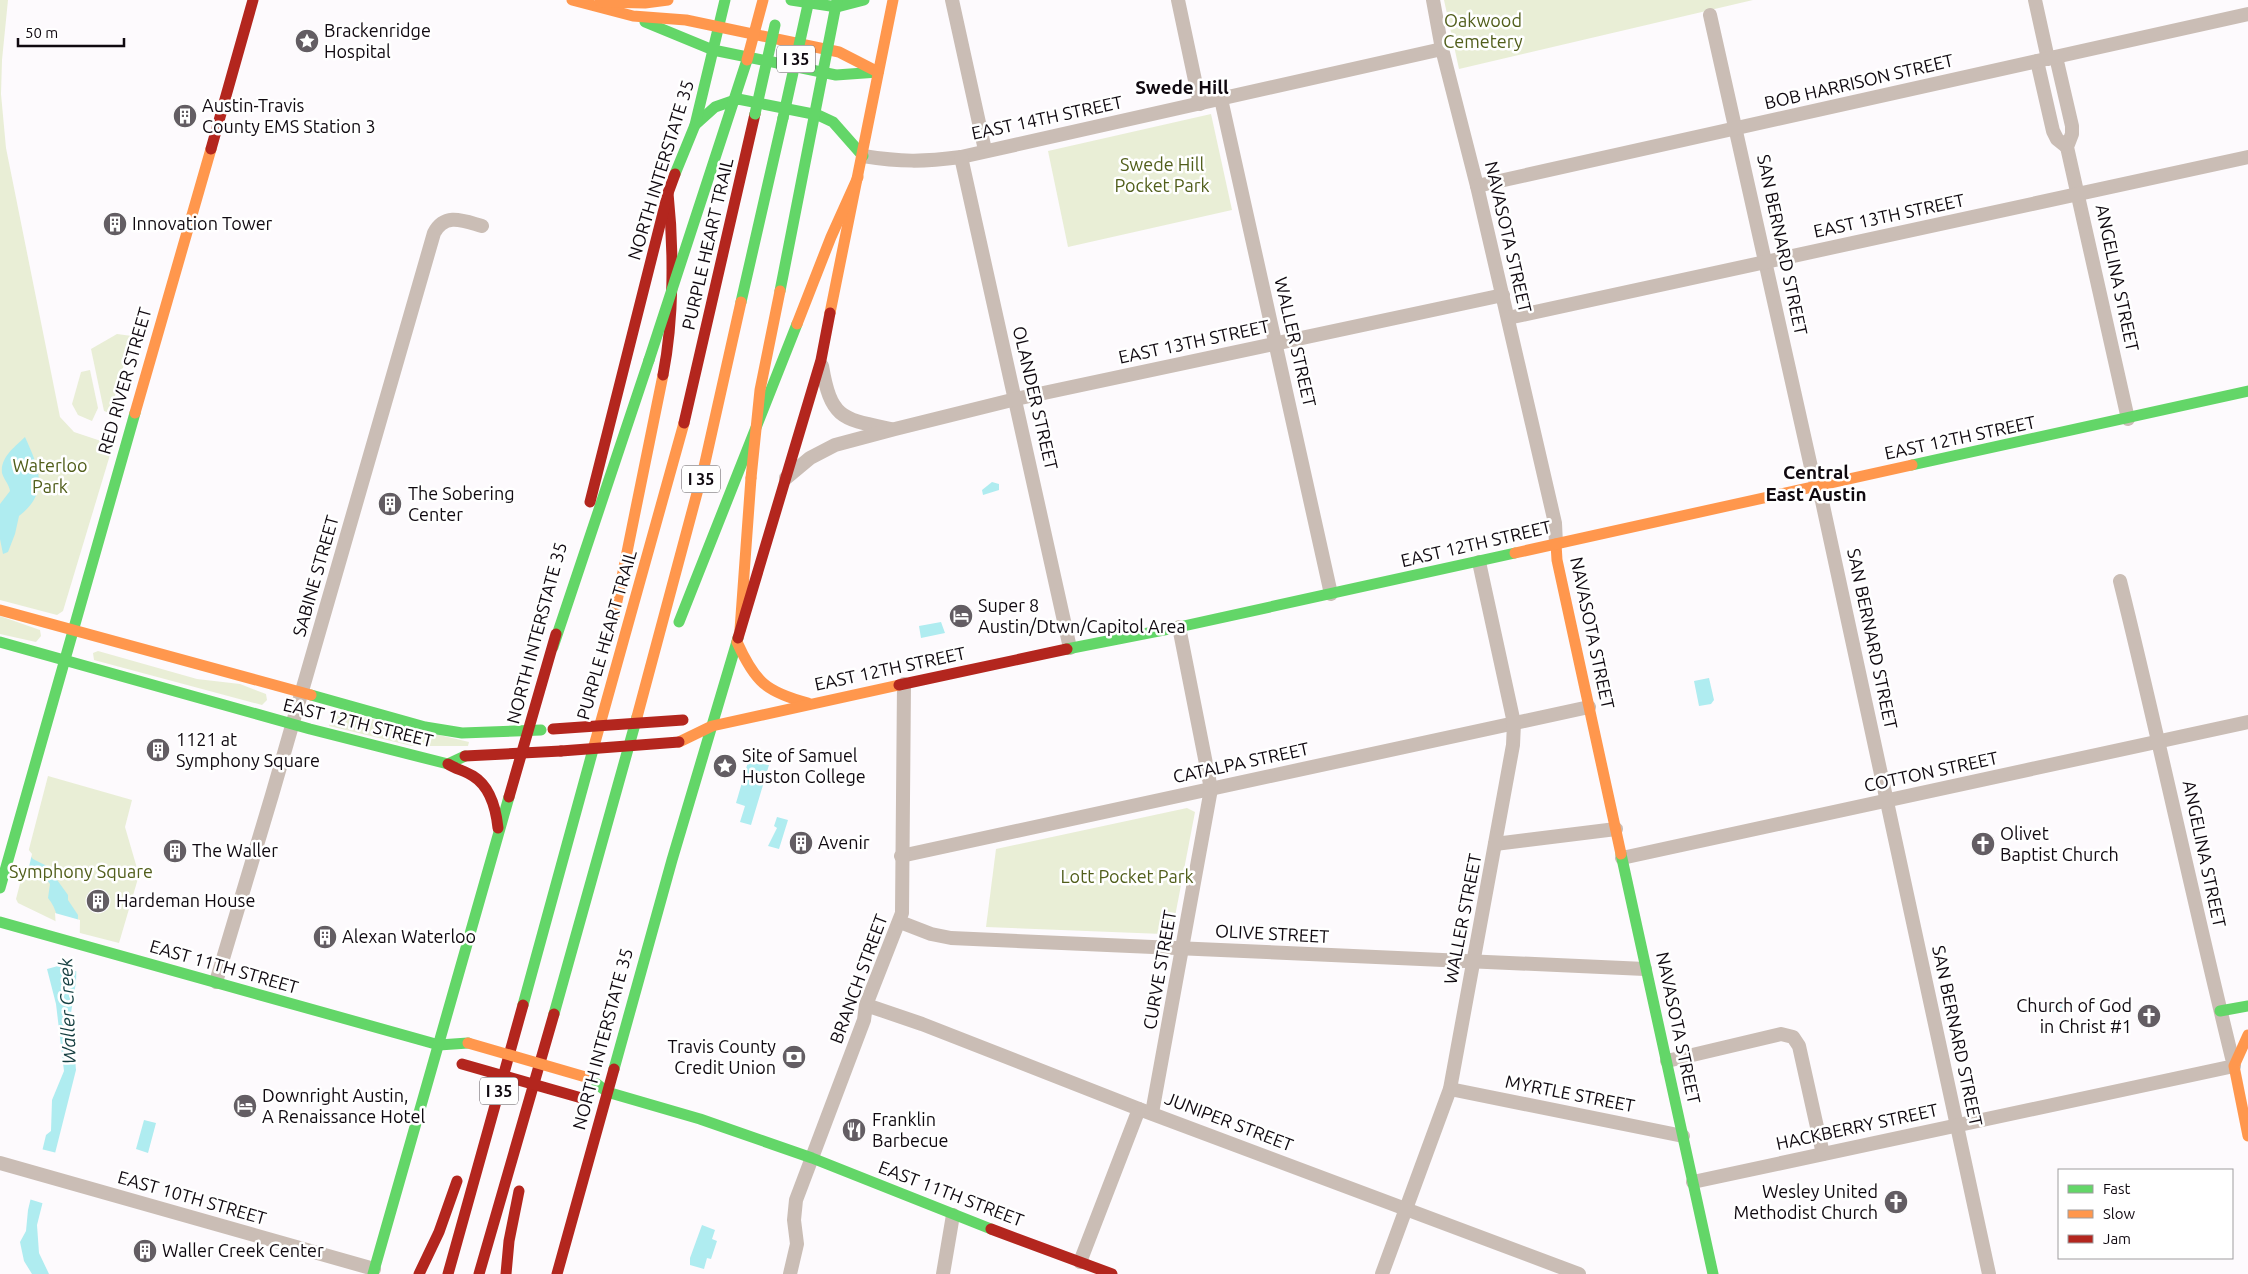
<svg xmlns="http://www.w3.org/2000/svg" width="2248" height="1274" font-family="Ubuntu,sans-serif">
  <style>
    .green { fill: #e9eed6 }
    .water { fill: #afecf0 }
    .pier { fill: #fdfafd }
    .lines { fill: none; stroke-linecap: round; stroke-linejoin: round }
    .street { stroke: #cabdb5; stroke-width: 14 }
    .fast { stroke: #63d668; stroke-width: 11 }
    .slow { stroke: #ff974d; stroke-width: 11 }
    .jam { stroke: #b3261e; stroke-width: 11 }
    .fast-bridge { stroke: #63d668; stroke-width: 11 }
    .slow-bridge { stroke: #ff974d; stroke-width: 11 }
    .jam-bridge { stroke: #b3261e; stroke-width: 11 }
    .labels { text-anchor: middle; stroke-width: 5; stroke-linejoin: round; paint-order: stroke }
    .shield { fill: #fff; stroke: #585358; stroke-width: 1 }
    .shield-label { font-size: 16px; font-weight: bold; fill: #100910 }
    .park-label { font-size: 18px; fill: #515e1b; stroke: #fff }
    .poi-label { font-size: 18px; fill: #100910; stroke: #fff; text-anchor: start }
    .street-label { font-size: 18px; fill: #100910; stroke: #fff }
    .neighbourhood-label { font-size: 19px; font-weight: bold; fill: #100910; stroke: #fff }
    .water-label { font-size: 19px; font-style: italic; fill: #143e40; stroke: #fff }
  </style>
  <rect width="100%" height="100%" fill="#fdfafd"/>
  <g class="green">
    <polygon points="0,0 8,0 2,60 1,94 6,148 60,417 74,432 113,445 63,611 57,615 0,600"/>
    <polygon points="1444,0 1753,0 1459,69"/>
    <polygon points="1211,114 1232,210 1068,247 1048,151"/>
    <polygon points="117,334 132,336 111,410 107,412 104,411 91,349"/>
    <polygon points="90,370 98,408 92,421 78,415 72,404 81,372"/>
    <polygon points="0,616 40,630 41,636 36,642 0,634"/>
    <polygon points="98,651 197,679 240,684 266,694 267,700 262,705 94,660 93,653"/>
    <polygon points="334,710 469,742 468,746 412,746 329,726"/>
    <polygon points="48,776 132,800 125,827 139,875 119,943 80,933 18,903 16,899"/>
    <polygon points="1187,808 1195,812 1173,927 1163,934 986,927 996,849"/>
  </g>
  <g class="water">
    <path d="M 25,437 C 39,468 50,492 19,516 L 15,534 L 8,552 L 3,554 L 0,539 L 0,504 L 10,491 C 9,484 4,480 2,473 C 0,457 16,446 25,437 Z"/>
    <polygon points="992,482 999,484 999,490 983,495 982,490"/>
    <polygon points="941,622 945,633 921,638 919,626"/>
    <polygon points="1709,678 1714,700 1711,704 1699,706 1694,681"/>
    <polygon points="748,762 769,765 751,825 740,822 745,806 736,803"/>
    <path d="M 0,816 L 33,859 L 47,866 L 68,895 L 68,900 L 78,915 L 76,982 L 71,1013 L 76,1070 L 37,1225 L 39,1253 L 49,1274 L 32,1274 L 24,1261 L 20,1242 L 26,1231 L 28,1210 L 46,1135 L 51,1131 L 52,1100 L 64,1071 L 56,1004 L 47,969 L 58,966 C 59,943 63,916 48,898 L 50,884 L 43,874 L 29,871 Z"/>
    <polygon points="777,817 788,820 779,849 768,846 777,828 774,826"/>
    <polygon points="2064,999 2067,1009 2047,1013 2044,1003"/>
    <polygon points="144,1120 156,1123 148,1153 136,1149"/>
    <polygon points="702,1225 715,1230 712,1239 717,1241 711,1259 707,1258 704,1269 690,1265 690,1258"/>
  </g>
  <g class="pier">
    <polygon points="0,813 32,854 28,871 0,832"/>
    <polygon points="55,913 80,920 79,972 53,965 55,964 57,943"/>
    <polygon points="41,1149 57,1153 45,1204 29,1199"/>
  </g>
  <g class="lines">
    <g class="street">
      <polyline points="952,0 985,150"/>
      <polyline points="1178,0 1200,104"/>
      <polyline points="1433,0 1442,49 1477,186 1555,523 1556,544"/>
      <polyline points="2035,0 2048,59"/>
      <polyline points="1710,15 1811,467 1822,501 1989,1274"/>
      <polyline points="2056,57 2072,126 2072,134 2067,147 2128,419"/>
      <polyline points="2037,61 2053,131 2057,139 2067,147"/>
      <polyline points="1221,99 1331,594"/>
      <path d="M 863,156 C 901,162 923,162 961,157 L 1442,49"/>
      <polyline points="961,157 1070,648"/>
      <polyline points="1477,186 2248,14"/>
      <polyline points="1508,318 2248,157"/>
      <path d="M 822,366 C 831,419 842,419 891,429"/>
      <polyline points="786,478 810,458 835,445 895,429 1016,399 1503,295"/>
      <polyline points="1495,844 1616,829"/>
      <polyline points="901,856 1589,707"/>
      <polyline points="1622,858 2248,722"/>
      <polyline points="900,922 931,934 951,938 1645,969"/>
      <path d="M 216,982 L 272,795 L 434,233 C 445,212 464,221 482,226"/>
      <polyline points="866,1005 922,1024 1139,1109 1579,1274"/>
      <polyline points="1667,1061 1781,1034 1793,1037 1799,1046 1823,1154"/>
      <polyline points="1450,1089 1683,1136"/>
      <polyline points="1152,1113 1211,789 1179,627"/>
      <polyline points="0,1163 374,1269"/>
      <path d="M 1693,1182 L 2234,1066 C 2194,905 2160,742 2120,581"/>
      <polyline points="1080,1262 1139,1109"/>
      <polyline points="790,1274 797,1244 794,1220 796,1200 864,1020 866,1005 902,913 904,684"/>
      <polyline points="943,1274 953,1215"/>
      <polyline points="1382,1274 1450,1089 1513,745 1514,723 1479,562"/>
    </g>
    <g class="fast">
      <polyline points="791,0 837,7 864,0"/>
      <polyline points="645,22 713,50 836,75 878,72"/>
      <polyline points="695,125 715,107 738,99 818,115 833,122 863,156"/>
      <polyline points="675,174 695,125 725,0"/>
      <polyline points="741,302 783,118"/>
      <polyline points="1912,465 2248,391"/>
      <polyline points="679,622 797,324"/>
      <polyline points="0,642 310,729 448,764 465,756"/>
      <polyline points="553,647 649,360"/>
      <polyline points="1067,649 1179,627 1515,553"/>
      <polyline points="311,695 425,727 462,733 541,730"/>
      <polyline points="1621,854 1713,1274"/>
      <polyline points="0,888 135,413"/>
      <polyline points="0,922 439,1045 468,1043"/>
      <polyline points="523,1005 594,746"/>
      <polyline points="2220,1011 2248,1006"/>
      <polyline points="554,1014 637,717"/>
      <polyline points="614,1069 672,860 738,638"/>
      <polyline points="597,1084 607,1092 700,1119 812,1158 991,1229"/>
      <polyline points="373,1274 509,797"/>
    </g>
    <g class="slow">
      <polyline points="572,0 633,16 686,20 839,52 878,72"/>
      <polyline points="600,2 645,3 668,0"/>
      <polyline points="830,313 893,0"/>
      <polyline points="797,324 831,237 858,177"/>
      <polyline points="135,413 211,149"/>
      <polyline points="1556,544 1557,560 1621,854"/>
      <polyline points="1515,553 1912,465"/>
      <polyline points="0,610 311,695"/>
      <polyline points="613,621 663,375"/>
      <polyline points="740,630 751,478"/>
      <path d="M 737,642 C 755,682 766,692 808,703"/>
      <polyline points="637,717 704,467 741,302"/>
      <polyline points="679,742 712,726 899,685"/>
      <polyline points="594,746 684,423"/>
      <polyline points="2248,1035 2234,1066 2248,1136"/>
    </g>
    <g class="jam">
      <polyline points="211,149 253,0"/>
      <path d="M 663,375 C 674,319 674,249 668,193"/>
      <polyline points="684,423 755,114"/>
      <polyline points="590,502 668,193 675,174"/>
      <polyline points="738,638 821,360 830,313"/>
      <polyline points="899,685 1067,649"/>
      <polyline points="465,756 561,751"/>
      <path d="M 448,764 C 456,769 465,771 473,776 C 491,787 496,809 498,828"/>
      <polyline points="509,797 556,634"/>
      <polyline points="991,1229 1112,1274"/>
      <polyline points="419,1274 439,1232 457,1181"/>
      <polyline points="448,1274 523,1005"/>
      <polyline points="479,1274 554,1014"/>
      <polyline points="506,1274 509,1241 519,1191"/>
      <polyline points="557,1274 614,1069"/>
    </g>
    <g class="fast-bridge">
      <polyline points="755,114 775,25"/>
      <polyline points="783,118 809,0"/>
      <polyline points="780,291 837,0"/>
      <polyline points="649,360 747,60"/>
    </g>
    <g class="slow-bridge">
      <polyline points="747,60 763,0"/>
      <polyline points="751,478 760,390 780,291"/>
      <polyline points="468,1043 589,1078"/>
    </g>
    <g class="jam-bridge">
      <polyline points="553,729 683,720"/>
      <polyline points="561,751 679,742"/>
      <polyline points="462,1064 585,1099"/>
    </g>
  </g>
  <defs>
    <g id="sight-disc" transform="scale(1.25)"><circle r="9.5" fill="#635d63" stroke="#fff"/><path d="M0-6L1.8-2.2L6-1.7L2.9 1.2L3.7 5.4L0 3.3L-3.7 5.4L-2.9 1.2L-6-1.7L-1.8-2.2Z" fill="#fff"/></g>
    <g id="building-disc" transform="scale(1.25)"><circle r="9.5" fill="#635d63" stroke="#fff"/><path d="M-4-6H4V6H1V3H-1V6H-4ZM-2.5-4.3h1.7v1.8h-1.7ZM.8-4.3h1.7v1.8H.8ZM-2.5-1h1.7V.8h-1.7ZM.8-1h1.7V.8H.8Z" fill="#fff"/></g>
    <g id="hotel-disc" transform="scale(1.25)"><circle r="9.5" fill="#635d63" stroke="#fff"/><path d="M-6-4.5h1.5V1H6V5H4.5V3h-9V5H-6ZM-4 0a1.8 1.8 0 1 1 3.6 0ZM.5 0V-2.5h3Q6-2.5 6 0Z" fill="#fff"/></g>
    <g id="church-disc" transform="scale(1.25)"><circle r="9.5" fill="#635d63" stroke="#fff"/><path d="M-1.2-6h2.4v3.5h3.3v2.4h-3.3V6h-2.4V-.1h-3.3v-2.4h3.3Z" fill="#fff"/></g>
    <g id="bank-disc" transform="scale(1.25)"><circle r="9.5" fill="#635d63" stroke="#fff"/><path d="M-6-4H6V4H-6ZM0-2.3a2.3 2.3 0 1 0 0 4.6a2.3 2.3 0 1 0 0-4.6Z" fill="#fff"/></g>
    <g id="restaurant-disc" transform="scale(1.25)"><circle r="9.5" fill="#635d63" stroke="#fff"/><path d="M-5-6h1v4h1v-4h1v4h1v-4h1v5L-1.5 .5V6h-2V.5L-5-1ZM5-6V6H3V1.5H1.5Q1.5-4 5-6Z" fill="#fff"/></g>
  </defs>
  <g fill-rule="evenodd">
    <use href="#sight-disc" x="307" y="41"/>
    <use href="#building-disc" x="185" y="116"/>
    <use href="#building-disc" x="115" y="224"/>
    <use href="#building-disc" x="390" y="504"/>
    <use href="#hotel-disc" x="961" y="616"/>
    <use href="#building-disc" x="158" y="750"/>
    <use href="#sight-disc" x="725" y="766"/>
    <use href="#building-disc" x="801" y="843"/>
    <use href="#church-disc" x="1983" y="844"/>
    <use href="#building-disc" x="175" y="851"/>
    <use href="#building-disc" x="98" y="901"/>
    <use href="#building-disc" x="325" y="937"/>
    <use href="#church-disc" x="2149" y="1016"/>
    <use href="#bank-disc" x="794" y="1057"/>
    <use href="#hotel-disc" x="245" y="1106"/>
    <use href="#restaurant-disc" x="854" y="1130"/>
    <use href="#church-disc" x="1896" y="1202"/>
    <use href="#building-disc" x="145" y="1251"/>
  </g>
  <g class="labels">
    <g class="shield">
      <rect x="777" y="45.5" width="38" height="27" rx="4"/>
      <rect x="682" y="465.5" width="38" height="27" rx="4"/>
      <rect x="480" y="1077.5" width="38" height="27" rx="4"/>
    </g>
    <g class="shield-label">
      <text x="796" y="65">I 35</text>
      <text x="701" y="485">I 35</text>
      <text x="499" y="1097">I 35</text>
    </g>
    <g class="park-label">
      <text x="1483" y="27">Oakwood<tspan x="1483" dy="21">Cemetery</tspan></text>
      <text x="1162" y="171">Swede Hill<tspan x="1162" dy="21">Pocket Park</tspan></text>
      <text x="50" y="472">Waterloo<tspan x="50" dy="21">Park</tspan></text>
      <text x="81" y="878">Symphony Square</text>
      <text x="1127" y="883">Lott Pocket Park</text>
    </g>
    <g class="poi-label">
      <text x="324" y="37">Brackenridge<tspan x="324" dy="21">Hospital</tspan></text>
      <text x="202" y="112">Austin-Travis<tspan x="202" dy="21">County EMS Station 3</tspan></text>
      <text x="132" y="230">Innovation Tower</text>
      <text x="408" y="500">The Sobering<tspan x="408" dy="21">Center</tspan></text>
      <text x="978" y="612">Super 8<tspan x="978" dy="21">Austin/Dtwn/Capitol Area</tspan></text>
      <text x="176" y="746">1121 at<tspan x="176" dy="21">Symphony Square</tspan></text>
      <text x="742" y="762">Site of Samuel<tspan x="742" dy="21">Huston College</tspan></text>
      <text x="2000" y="840">Olivet<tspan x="2000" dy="21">Baptist Church</tspan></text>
      <text x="818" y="849">Avenir</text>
      <text x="192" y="857">The Waller</text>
      <text x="116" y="907">Hardeman House</text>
      <text x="342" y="943">Alexan Waterloo</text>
      <text x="2132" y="1012" text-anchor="end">Church of God<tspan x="2132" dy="21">in Christ #1</tspan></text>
      <text x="776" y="1053" text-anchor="end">Travis County<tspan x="776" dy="21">Credit Union</tspan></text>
      <text x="262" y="1102">Downright Austin,<tspan x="262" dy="21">A Renaissance Hotel</tspan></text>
      <text x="872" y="1126">Franklin<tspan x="872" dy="21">Barbecue</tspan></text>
      <text x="1878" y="1198" text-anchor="end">Wesley United<tspan x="1878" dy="21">Methodist Church</tspan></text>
      <text x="162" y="1257">Waller Creek Center</text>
    </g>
    <g class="street-label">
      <text transform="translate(1859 82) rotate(-13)" y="6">BOB HARRISON STREET</text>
      <text transform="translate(1047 118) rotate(-12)" y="6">EAST 14TH STREET</text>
      <text transform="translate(661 170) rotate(-73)" y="6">NORTH INTERSTATE 35</text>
      <text transform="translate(1889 216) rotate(-12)" y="6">EAST 13TH STREET</text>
      <text transform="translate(1508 237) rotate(77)" y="6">NAVASOTA STREET</text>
      <text transform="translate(708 244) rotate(-77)" y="6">PURPLE HEART TRAIL</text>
      <text transform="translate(1782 245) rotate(78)" y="6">SAN BERNARD STREET</text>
      <text transform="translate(2117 278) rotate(78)" y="6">ANGELINA STREET</text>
      <text transform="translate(1194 342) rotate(-12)" y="6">EAST 13TH STREET</text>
      <text transform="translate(1295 342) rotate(77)" y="6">WALLER STREET</text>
      <text transform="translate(125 381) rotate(-74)" y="6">RED RIVER STREET</text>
      <text transform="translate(1035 398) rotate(77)" y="6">OLANDER STREET</text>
      <text transform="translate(1960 438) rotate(-12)" y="6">EAST 12TH STREET</text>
      <text transform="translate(1476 544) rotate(-13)" y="6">EAST 12TH STREET</text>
      <text transform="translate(316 576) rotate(-74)" y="6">SABINE STREET</text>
      <text transform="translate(537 633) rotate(-75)" y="6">NORTH INTERSTATE 35</text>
      <text transform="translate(1592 633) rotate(78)" y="6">NAVASOTA STREET</text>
      <text transform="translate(607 635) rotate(-74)" y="6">PURPLE HEART TRAIL</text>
      <text transform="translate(1872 639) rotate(78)" y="6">SAN BERNARD STREET</text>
      <text transform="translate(890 669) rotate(-12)" y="6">EAST 12TH STREET</text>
      <text transform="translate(358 723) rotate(14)" y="6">EAST 12TH STREET</text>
      <text transform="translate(1241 763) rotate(-12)" y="6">CATALPA STREET</text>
      <text transform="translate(1931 772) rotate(-12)" y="6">COTTON STREET</text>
      <text transform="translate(2204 854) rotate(78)" y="6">ANGELINA STREET</text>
      <text transform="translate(1463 919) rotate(-79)" y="6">WALLER STREET</text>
      <text transform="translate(1272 934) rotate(3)" y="6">OLIVE STREET</text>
      <text transform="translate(224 967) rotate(16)" y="6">EAST 11TH STREET</text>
      <text transform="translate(1160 970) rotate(-80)" y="6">CURVE STREET</text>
      <text transform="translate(859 979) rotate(-70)" y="6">BRANCH STREET</text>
      <text transform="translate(1678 1028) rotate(78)" y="6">NAVASOTA STREET</text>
      <text transform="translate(1957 1036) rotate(78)" y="6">SAN BERNARD STREET</text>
      <text transform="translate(603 1039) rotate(-75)" y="6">NORTH INTERSTATE 35</text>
      <text transform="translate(1570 1094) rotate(11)" y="6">MYRTLE STREET</text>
      <text transform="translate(1229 1122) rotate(21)" y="6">JUNIPER STREET</text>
      <text transform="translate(1857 1127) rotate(-12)" y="6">HACKBERRY STREET</text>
      <text transform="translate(951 1194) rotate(21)" y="6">EAST 11TH STREET</text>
      <text transform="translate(192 1198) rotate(16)" y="6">EAST 10TH STREET</text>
    </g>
    <g class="neighbourhood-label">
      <text x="1182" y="94">Swede Hill</text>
      <text x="1816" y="479">Central<tspan x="1816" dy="22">East Austin</tspan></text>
    </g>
    <g class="water-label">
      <text transform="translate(67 1011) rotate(-92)" y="7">Waller Creek</text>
    </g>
  </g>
  <rect x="2058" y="1169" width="175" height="90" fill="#ffffff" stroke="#9f9d9f"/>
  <rect x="2068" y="1185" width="25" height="8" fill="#63d668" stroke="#9f9d9f"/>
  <text x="2103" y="1194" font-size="15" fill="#100910">Fast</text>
  <rect x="2068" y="1210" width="25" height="8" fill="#ff974d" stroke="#9f9d9f"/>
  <text x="2103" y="1219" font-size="15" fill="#100910">Slow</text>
  <rect x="2068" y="1235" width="25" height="8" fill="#b3261e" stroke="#9f9d9f"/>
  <text x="2103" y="1244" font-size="15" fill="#100910">Jam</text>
  <path d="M18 38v8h106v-8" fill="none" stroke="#100910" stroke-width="2.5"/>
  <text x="25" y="38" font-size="15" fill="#100910" stroke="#ffffff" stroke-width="4" paint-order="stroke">50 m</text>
</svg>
